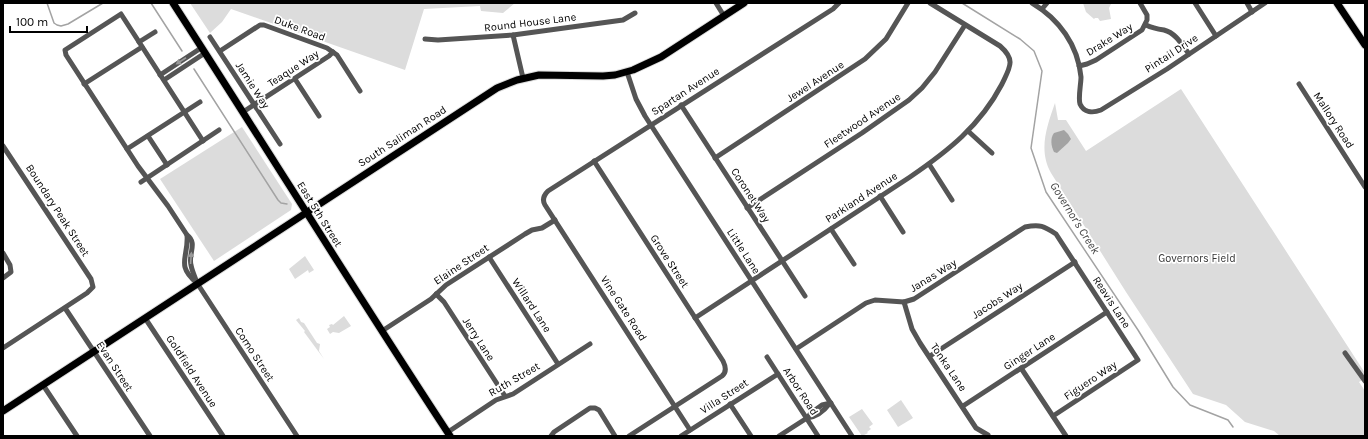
<svg xmlns="http://www.w3.org/2000/svg" width="1368" height="439" font-family="Karla,sans-serif">
  <style>
    .green { fill: #dcdcdc }
    .water { fill: #a3a3a3 }
    .lines { fill: none; stroke-linecap: round; stroke-linejoin: round }
    .stream { stroke: #a3a3a3; stroke-width: 1.5 }
    .major-casing { stroke: #dbdbdb; stroke-width: 9 }
    .minor { stroke: #555; stroke-width: 5 }
    .major { stroke: #000; stroke-width: 7 }
    .oneway { fill: #999 }
    .labels { text-anchor: middle; stroke-width: 3.5; stroke-linejoin: round; paint-order: stroke }
    .street-label { font-size: 11px; fill: #000; stroke: #fff }
    .park-label { font-size: 11px; fill: #333; stroke: #fff }
    .water-label { font-size: 12px; font-style: italic; fill: #444; stroke: #fff }
  </style>
  <rect width="100%" height="100%" fill="#fff"/>
  <g class="green">
    <polygon points="190,3 515,3 503,13 481,11 480,6 424,9 405,70 231,9 222,22 210,33"/>
    <polygon points="1083,3 1110,3 1111,4 1109,8 1111,19 1100,21 1098,18 1095,18 1094,19 1086,12"/>
    <path d="M 1181,89 L 1365,373 L 1365,378 L 1359,382 L 1365,391 L 1365,436 L 1280,436 L 1274,431 L 1245,422 L 1226,405 L 1193,394 L 1126,292 L 1051,173 C 1038,150 1047,126 1055,103 L 1058,120 L 1066,120 L 1086,151 Z"/>
    <polygon points="242,127 292,204 291,210 214,261 160,179"/>
    <polygon points="305,256 314,270 309,273 308,270 295,279 289,269"/>
    <polygon points="344,316 351,326 339,333 333,332 330,334 327,329 330,327 329,325 332,324 333,325"/>
    <polygon points="299,318 301,322 304,323 317,343 320,344 319,351 324,359 304,332 305,331 296,320"/>
    <polygon points="901,400 913,418 898,427 887,410"/>
    <polygon points="862,409 873,424 869,427 871,429 867,432 868,433 862,436 849,417"/>
  </g>
  <path class="water" d="M 1064,130 L 1068,134 L 1071,139 L 1068,143 L 1057,153 L 1054,152 C 1051,146 1050,138 1054,133 Z"/>
  <g class="lines">
    <g class="stream">
      <polyline points="47,3 54,23 57,25 61,26 68,24 103,3"/>
      <polyline points="151,3 182,51"/>
      <polyline points="962,3 1020,39 1034,51 1042,71 1031,148 1046,192 1138,330 1173,387 1190,405 1228,420 1233,427"/>
      <polyline points="194,69 278,200 281,203 287,204"/>
    </g>
    <g class="major-casing">
      <g id="major">
        <path d="M 173,3 C 266,147 356,293 450,436"/>
        <polyline points="1337,3 1365,45"/>
        <polyline points="3,411 497,88 517,80 539,75 603,76 615,75 633,70 661,57 744,3"/>
      </g>
    </g>
    <g class="minor">
      <polyline points="716,3 724,16"/>
      <path d="M 1032,3 C 1059,19 1078,45 1081,77 C 1081,84 1078,98 1080,104 C 1084,113 1093,113 1101,110 L 1167,69 L 1265,3"/>
      <polyline points="1195,3 1216,36"/>
      <polyline points="1247,3 1252,12"/>
      <polyline points="1042,9 1047,3"/>
      <path d="M 1146,25 C 1152,28 1157,29 1164,30 C 1176,33 1182,45 1189,54"/>
      <polyline points="513,35 523,78"/>
      <polyline points="210,37 280,144"/>
      <polyline points="425,39 438,40 513,35 623,20 635,13"/>
      <polyline points="139,42 155,32"/>
      <polyline points="220,51 260,25 264,25 327,48 337,55 360,91"/>
      <polyline points="1079,66 1087,64 1096,60 1142,30 1147,20 1147,15 1140,3"/>
      <polyline points="627,72 636,99 645,116 852,436"/>
      <polyline points="160,75 201,48"/>
      <polyline points="295,79 319,116"/>
      <polyline points="164,80 205,53"/>
      <polyline points="84,84 142,47"/>
      <polyline points="1299,84 1365,187"/>
      <polyline points="681,105 805,296"/>
      <polyline points="243,112 329,56 333,52"/>
      <polyline points="968,131 992,153"/>
      <polyline points="148,136 167,165"/>
      <polyline points="3,146 91,279 93,287 87,293 3,348"/>
      <polyline points="127,149 200,102"/>
      <polyline points="715,158 865,59 886,39 908,3"/>
      <path d="M 594,161 L 723,361 C 726,367 727,372 722,376 L 629,436"/>
      <polyline points="929,164 952,200"/>
      <polyline points="141,182 219,130"/>
      <polyline points="880,196 903,232"/>
      <polyline points="747,208 862,133 909,100 922,88 935,72 965,25"/>
      <polyline points="831,229 854,264"/>
      <path d="M 187,235 C 189,257 175,265 197,283 L 297,436"/>
      <polyline points="3,253 10,265 11,272 3,278"/>
      <polyline points="489,257 558,364"/>
      <path d="M 197,283 C 195,277 192,271 191,265 C 188,254 198,243 187,235 L 168,206 L 138,166 L 66,55 L 65,50 L 121,14 L 203,141"/>
      <polyline points="436,294 444,302 505,396"/>
      <polyline points="904,302 912,329 920,343 976,428 988,435"/>
      <polyline points="65,308 150,436"/>
      <polyline points="145,318 223,436"/>
      <path d="M 695,318 L 910,177 C 948,151 980,126 1002,84 C 1010,67 1016,60 1000,46 L 930,3"/>
      <polyline points="382,331 431,299 446,285 525,234 532,230 542,228 555,220"/>
      <path d="M 796,349 L 866,303 L 875,300 L 904,302 L 914,299 L 1025,227 C 1040,224 1044,226 1056,234 L 1138,360 L 1053,416"/>
      <polyline points="1345,353 1365,381"/>
      <polyline points="930,356 1075,262"/>
      <polyline points="767,357 818,436"/>
      <polyline points="1021,368 1066,436"/>
      <polyline points="43,385 77,436"/>
      <polyline points="730,404 751,436"/>
      <polyline points="963,406 1107,312"/>
      <path d="M 807,418 C 817,417 824,411 830,403"/>
      <path d="M 690,430 L 545,205 C 542,200 544,195 548,191 L 833,9 L 839,3"/>
      <polyline points="448,432 496,400 513,394 590,344"/>
      <polyline points="551,436 554,432 590,408 595,408 599,410 615,436"/>
      <polyline points="681,436 778,374"/>
      <polyline points="779,436 807,418 811,413 822,405 831,403"/>
    </g>
    <use href="#major" class="major"/>
  </g>
  <defs><path id="oneway-solid" d="M-6-.8H1V-3.2L6.5 0L1 3.2V.8H-6Z"/></defs>
  <g class="oneway">
    <use href="#oneway-solid" transform="translate(181 61) rotate(147)"/>
    <use href="#oneway-solid" transform="translate(191 258) rotate(-86)"/>
  </g>
  <g class="labels">
    <g class="street-label">
      <text transform="translate(530 22) rotate(-7)" y="4">Round House Lane</text>
      <text transform="translate(300 28) rotate(20)" y="4">Duke Road</text>
      <text transform="translate(1109 39) rotate(-32)" y="4">Drake Way</text>
      <text transform="translate(1171 53) rotate(-33)" y="4">Pintail Drive</text>
      <text transform="translate(293 68) rotate(-33)" y="4">Teaque Way</text>
      <text transform="translate(815 81) rotate(-33)" y="4">Jewel Avenue</text>
      <text transform="translate(253 85) rotate(57)" y="4">Jamie Way</text>
      <text transform="translate(685 91) rotate(-33)" y="4">Spartan Avenue</text>
      <text transform="translate(862 120) rotate(-34)" y="4">Fleetwood Avenue</text>
      <text transform="translate(1334 120) rotate(57)" y="4">Mallory Road</text>
      <text transform="translate(402 136) rotate(-33)" y="4">South Saliman Road</text>
      <text transform="translate(751 195) rotate(57)" y="4">Coronet Way</text>
      <text transform="translate(861 197) rotate(-33)" y="4">Parkland Avenue</text>
      <text transform="translate(58 210) rotate(57)" y="4">Boundary Peak Street</text>
      <text transform="translate(320 214) rotate(58)" y="4">East 5th Street</text>
      <text transform="translate(744 251) rotate(57)" y="4">Little Lane</text>
      <text transform="translate(670 261) rotate(57)" y="4">Grove Street</text>
      <text transform="translate(461 264) rotate(-34)" y="4">Elaine Street</text>
      <text transform="translate(933 275) rotate(-32)" y="4">Janas Way</text>
      <text transform="translate(997 300) rotate(-33)" y="4">Jacobs Way</text>
      <text transform="translate(1112 302) rotate(57)" y="4">Reavis Lane</text>
      <text transform="translate(532 305) rotate(57)" y="4">Willard Lane</text>
      <text transform="translate(624 308) rotate(57)" y="4">Vine Gate Road</text>
      <text transform="translate(479 339) rotate(57)" y="4">Jerry Lane</text>
      <text transform="translate(1029 351) rotate(-33)" y="4">Ginger Lane</text>
      <text transform="translate(255 354) rotate(57)" y="4">Como Street</text>
      <text transform="translate(115 366) rotate(57)" y="4">Evan Street</text>
      <text transform="translate(949 367) rotate(56)" y="4">Tonka Lane</text>
      <text transform="translate(192 371) rotate(57)" y="4">Goldfield Avenue</text>
      <text transform="translate(514 379) rotate(-30)" y="4">Ruth Street</text>
      <text transform="translate(1090 380) rotate(-34)" y="4">Figuero Way</text>
      <text transform="translate(801 391) rotate(57)" y="4">Arbor Road</text>
      <text transform="translate(724 396) rotate(-33)" y="4">Villa Street</text>
    </g>
    <g class="park-label">
      <text x="1197" y="262">Governors Field</text>
    </g>
    <g class="water-label">
      <text transform="translate(1075 218) rotate(58)" y="4">Governor's Creek</text>
    </g>
  </g>
  <rect width="1368" height="439" fill="none" stroke="#000000" stroke-width="8"/>
  <path d="M10 26v6h77v-6" fill="none" stroke="#000000" stroke-width="2"/>
  <text x="16" y="26" font-size="12" fill="#000000" stroke="#ffffff" stroke-width="3" paint-order="stroke">100 m</text>
</svg>
